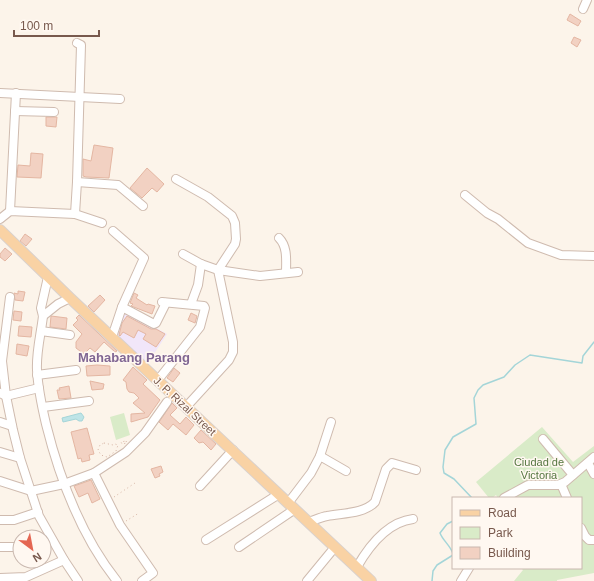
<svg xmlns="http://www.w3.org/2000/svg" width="594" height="581" font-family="Arial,sans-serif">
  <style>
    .education { fill: #f1e6f9 }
    .green { fill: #d9ebc8 }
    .water { fill: #bee4e7; stroke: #a4d5d8 }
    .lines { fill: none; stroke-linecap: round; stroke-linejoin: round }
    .stream { stroke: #a4d5d8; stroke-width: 1.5 }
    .building { fill: #f2d1c2; stroke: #e4b6a2 }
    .minor-casing { stroke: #cfbbaf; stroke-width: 10 }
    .major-casing { stroke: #d9d1cd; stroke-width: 12 }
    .path { stroke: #d7b4a4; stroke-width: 1; stroke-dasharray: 1 3; stroke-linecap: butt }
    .minor { stroke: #fff; stroke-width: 8 }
    .major { stroke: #f9d2a4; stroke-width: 10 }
    .labels { text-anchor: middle; stroke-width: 3; stroke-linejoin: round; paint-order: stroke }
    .street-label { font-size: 11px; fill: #78594d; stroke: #fff8f1 }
    .park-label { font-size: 11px; fill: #567741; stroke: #fff8f1 }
    .quarter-label { font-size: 13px; font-weight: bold; fill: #806693; stroke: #fff8f1 }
  </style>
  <rect width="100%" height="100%" fill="#fcf4ea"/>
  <polygon class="education" points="126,311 167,334 148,363 114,335"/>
  <g class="green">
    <polygon points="124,413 130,435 116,440 110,417"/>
    <polygon points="542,427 573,462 594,446 594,573 557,580 557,581 514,581 523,570 521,568 581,568 581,498 517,498 514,497 512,498 498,498 496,495 492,498 489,498 476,482"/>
  </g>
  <polygon class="water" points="81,413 84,417 82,421 79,421 76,419 63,422 62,418"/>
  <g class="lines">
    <g class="stream">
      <polyline points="472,498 454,479 444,473 443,467 445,450 453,437 476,424 474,398 478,390 483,385 504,377 515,365 530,355 582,363 583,356 594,342"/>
      <path d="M 453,521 L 447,524 L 440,533 C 443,541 451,546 453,554"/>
      <polyline points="432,581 433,571 437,565 453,555"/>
    </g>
  </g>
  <g class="building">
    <polygon points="570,14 581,21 578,26 567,20"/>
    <polygon points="574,37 581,40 577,47 571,43"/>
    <polygon points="46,117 57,117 56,127 46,126"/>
    <polygon points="94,145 113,148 109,178 86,177 83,176 83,159 91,161"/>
    <polygon points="31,153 43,154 41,178 17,177 18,165 30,166"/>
    <polygon points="147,168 164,184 157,192 152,188 142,198 130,188"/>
    <polygon points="25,234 32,239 26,246 20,241"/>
    <polygon points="5,248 12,254 5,261 0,257 0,254"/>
    <polygon points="18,291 25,292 23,301 15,300 14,293 18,294"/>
    <polygon points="134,293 138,295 136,298 147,305 148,304 155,306 152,314 131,306 133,304 130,303"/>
    <polygon points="100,295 105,300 94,312 88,306"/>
    <polygon points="14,311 22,312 21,321 13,320"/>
    <polygon points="191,313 197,316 195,323 188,320"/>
    <polygon points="79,315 117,351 115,352 104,342 95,352 90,348 84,354 76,348 76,342 82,334 73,325 78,320 76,318"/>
    <polygon points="51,316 67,318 66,329 50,327"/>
    <polygon points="127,316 151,329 156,329 165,334 156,347 143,339 146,334 138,330 134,338 123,332 120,336 119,335 122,323"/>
    <polygon points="19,326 32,327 31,337 18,336"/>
    <polygon points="17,344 29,346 27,356 16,354"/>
    <polygon points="97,365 110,366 110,375 87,376 86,366"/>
    <polygon points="133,367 147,380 143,384 160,400 148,417 131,422 131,414 145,413 133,403 139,398 134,393 129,392 127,389 126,382 123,380"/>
    <polygon points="174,368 180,373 173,382 167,378"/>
    <polygon points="90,381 104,384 103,389 92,390"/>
    <polygon points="69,386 71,398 59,399 57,390 60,390 59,388"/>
    <polygon points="172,403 177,408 170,415 180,424 186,417 194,425 186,435 173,424 168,430 159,422"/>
    <polygon points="87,428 94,454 89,455 90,460 82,462 81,458 78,459 71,432"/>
    <polygon points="201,430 216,444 211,450 203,442 199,443 194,438"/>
    <polygon points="161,466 163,472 159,474 160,476 155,478 151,469"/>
    <polygon points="91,480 100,499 92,503 88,493 79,497 74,486"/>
  </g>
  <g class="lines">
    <g class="minor-casing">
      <g id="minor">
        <polyline points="583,9 587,0"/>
        <polyline points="0,93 120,99"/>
        <polyline points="15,111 54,112"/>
        <polyline points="176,179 208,197 232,216 235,223 236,239 235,244 218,270 233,342 233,352 229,360 186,407"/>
        <polyline points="77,182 118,185 143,206"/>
        <polyline points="465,195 487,213 498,219 528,243 561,255 594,256"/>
        <polyline points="10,211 16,93"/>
        <polyline points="75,214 77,182 81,45 77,43"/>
        <polyline points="0,219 10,211 75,214 102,223"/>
        <polyline points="113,231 144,258 122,307"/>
        <path d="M 279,238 C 288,247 286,261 286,273"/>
        <polyline points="183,254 201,264 218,270 260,276 298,272"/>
        <path d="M 48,277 L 41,308 L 43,316 C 41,334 36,352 37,370 C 38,388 42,407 46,424 C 60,480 81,536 117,581"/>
        <polyline points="10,297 2,361 6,396 13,430 20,458 39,516 64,560 78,581"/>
        <polyline points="191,304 198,285 201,264"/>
        <polyline points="43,316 58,304 70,298"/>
        <polyline points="41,331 70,335"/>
        <polyline points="112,337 122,307 154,324 156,323 166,303"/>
        <polyline points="37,375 76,370"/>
        <polyline points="158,380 200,327 205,308 204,306 162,302"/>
        <polyline points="0,393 6,396 39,388"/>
        <polyline points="43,407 89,401"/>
        <polyline points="0,422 12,426"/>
        <polyline points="543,439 573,475"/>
        <polyline points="0,452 20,458"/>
        <polyline points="320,456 331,422"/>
        <polyline points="588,463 594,474"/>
        <polyline points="94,473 120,525 153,573 142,581"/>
        <polyline points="0,481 31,491 64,484 94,473 126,452 145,433 167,402"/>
        <polyline points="561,484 567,498"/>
        <polyline points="200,486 233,450"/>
        <polyline points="504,498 528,485 558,485 565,482 594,457"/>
        <polyline points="289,502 311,473 320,456 346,471"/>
        <polyline points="0,520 14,520 38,512"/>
        <path d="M 309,522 C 315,520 321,517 327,516 C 342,513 364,514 375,502 L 386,469 L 392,463 L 416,470"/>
        <polyline points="581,528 585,536 589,540 594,540"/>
        <polyline points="206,540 279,494"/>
        <polyline points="0,547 20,547"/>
        <polyline points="239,547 295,509"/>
        <path d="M 357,567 C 369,546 388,522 413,519"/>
        <polyline points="0,578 26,577 64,560"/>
        <polyline points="307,581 335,547"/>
        <polyline points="461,581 469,568"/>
      </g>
    </g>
    <g class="major-casing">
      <polyline id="major" points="0,230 70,298 371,581"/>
    </g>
    <g class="path">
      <polygon points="126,441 127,443 122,444 121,442"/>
      <polygon points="104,443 113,445 115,444 118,445 116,451 107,457 101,455 98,450 100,445"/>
      <polyline points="114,497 135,483"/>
      <polyline points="126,521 139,513"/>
    </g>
    <use href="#minor" class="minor"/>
    <use href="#major" class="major"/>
  </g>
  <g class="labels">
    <g class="street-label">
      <text transform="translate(185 406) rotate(43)" y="4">J. P. Rizal Street</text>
    </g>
    <g class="park-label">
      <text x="539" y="466">Ciudad de<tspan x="539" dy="13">Victoria</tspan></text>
    </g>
    <g class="quarter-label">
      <text x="134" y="362">Mahabang Parang</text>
    </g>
  </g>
  <rect x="452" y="497" width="130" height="72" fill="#fff8f1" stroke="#c9b8af"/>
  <rect x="460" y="510" width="20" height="6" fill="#f9d2a4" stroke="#c9b8af"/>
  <text x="488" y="517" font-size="12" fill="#78594d">Road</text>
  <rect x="460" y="527" width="20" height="12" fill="#d9ebc8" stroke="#c9b8af"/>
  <text x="488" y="537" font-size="12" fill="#78594d">Park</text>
  <rect x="460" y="547" width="20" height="12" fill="#f2d1c2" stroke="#c9b8af"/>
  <text x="488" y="557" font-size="12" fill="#78594d">Building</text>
  <g transform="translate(32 549) rotate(148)"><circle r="19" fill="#fff8f1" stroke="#c9b8af"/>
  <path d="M0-3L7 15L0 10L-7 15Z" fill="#e46652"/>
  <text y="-6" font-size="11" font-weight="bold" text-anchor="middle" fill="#78594d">N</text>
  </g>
  <path d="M14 30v6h85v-6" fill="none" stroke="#78594d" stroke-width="2"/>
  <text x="20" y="30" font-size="12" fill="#78594d" stroke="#fff8f1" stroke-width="3" paint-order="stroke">100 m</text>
</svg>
